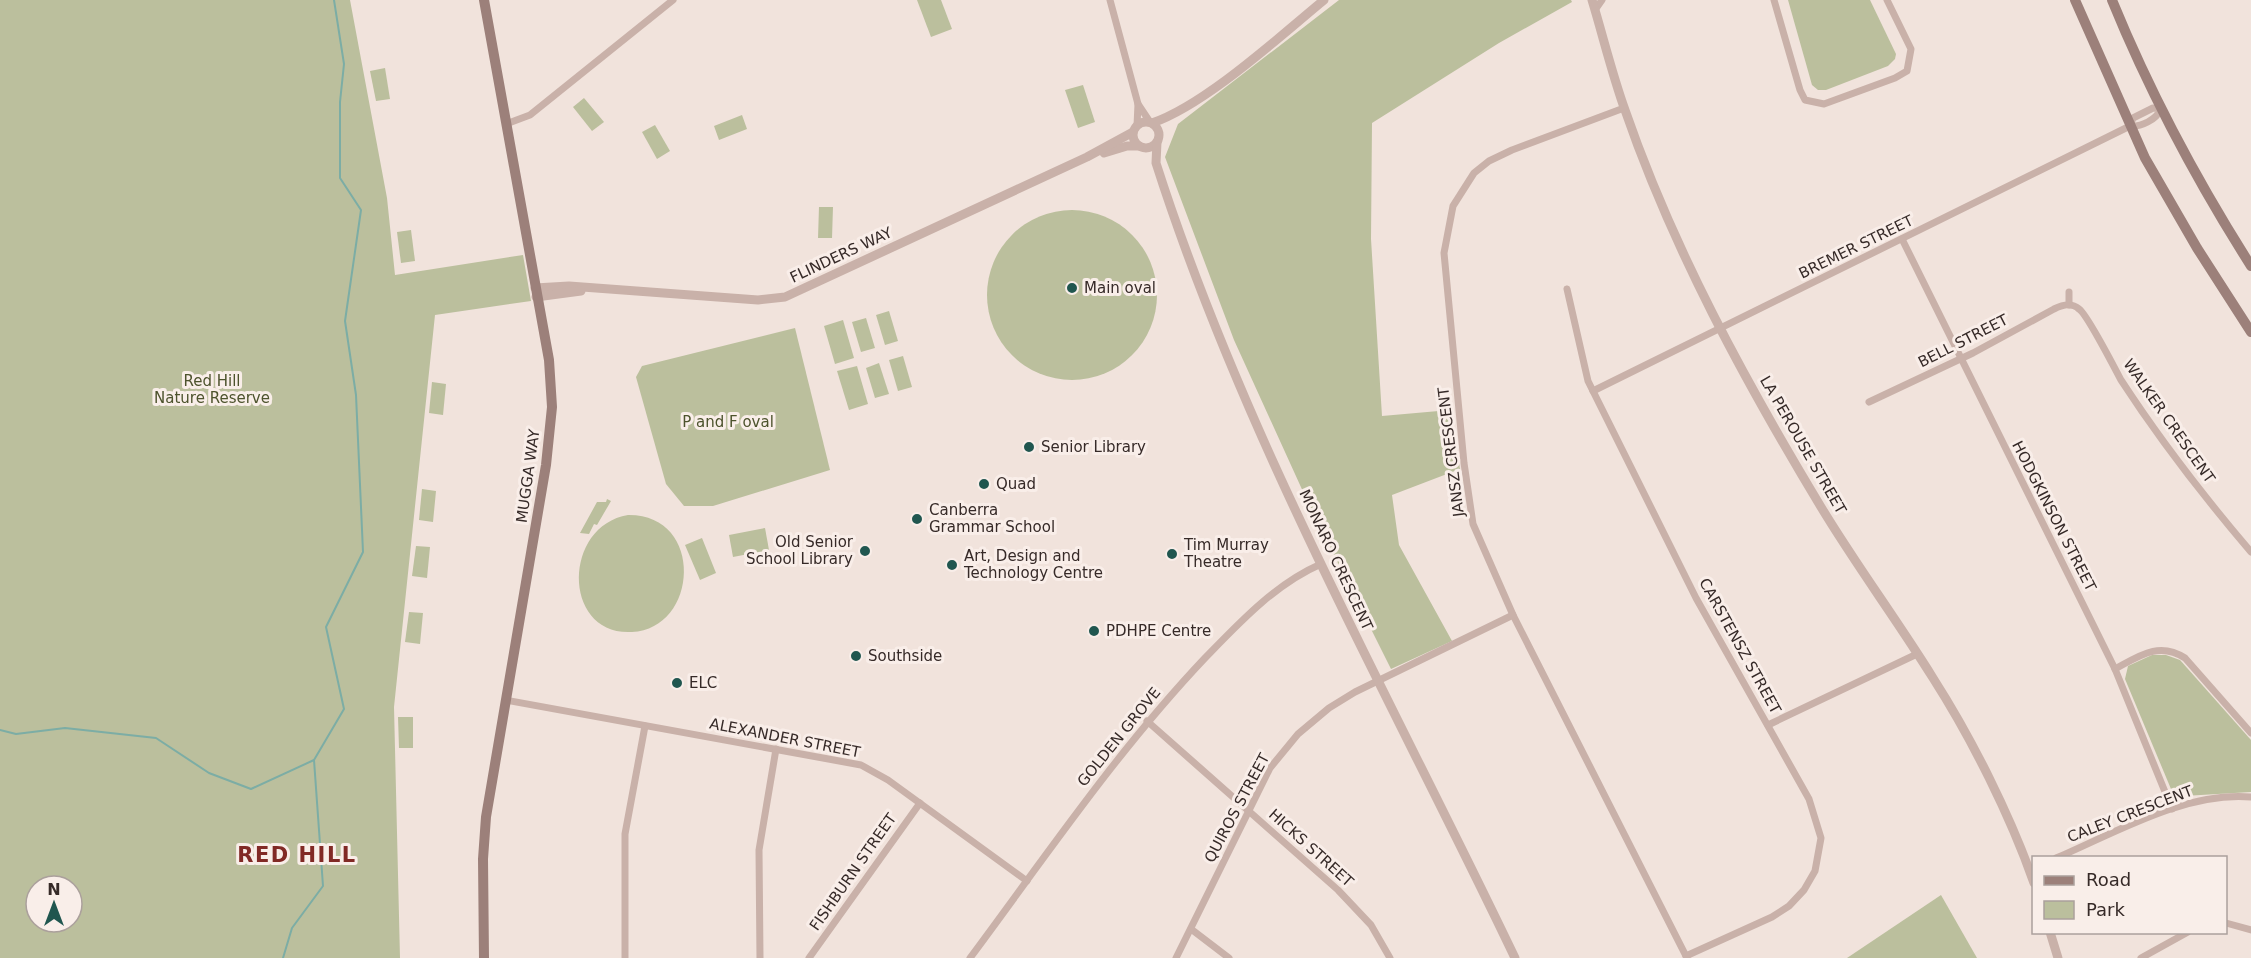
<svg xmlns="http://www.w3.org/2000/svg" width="2251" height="958" font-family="'DejaVu Sans',sans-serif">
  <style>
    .green { fill: #bbbf9d; fill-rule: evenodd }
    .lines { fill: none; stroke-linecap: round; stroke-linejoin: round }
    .stream { stroke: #7cada5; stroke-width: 2 }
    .minor { stroke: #c9b1a9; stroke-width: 7 }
    .tertiary { stroke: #c9b1a9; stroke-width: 9 }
    .secondary { stroke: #9c807a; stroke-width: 10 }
    .poi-dot { fill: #20564f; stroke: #f9eee9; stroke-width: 2 }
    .labels { text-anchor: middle; stroke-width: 6; stroke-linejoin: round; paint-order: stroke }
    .street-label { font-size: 15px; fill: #362a28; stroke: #f9eee9 }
    .poi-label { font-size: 15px; fill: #362a28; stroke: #f9eee9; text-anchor: start }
    .park-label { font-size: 15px; fill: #4d532d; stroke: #f9eee9 }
    .district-label { font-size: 21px; font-weight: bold; letter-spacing: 1.5px; fill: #812925; stroke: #f9eee9 }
  </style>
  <rect width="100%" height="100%" fill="#f1e3dc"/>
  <g class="green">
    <path d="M 0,0 L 350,0 L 387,198 L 395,275 L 523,255 L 531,301 L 435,315 L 394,707 L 400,958 L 0,958 ZM 36,886 L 72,886 L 72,922 L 36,922 Z"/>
    <polygon points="917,0 941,0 952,29 931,37"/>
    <polygon points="1339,0 1571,0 1572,2 1499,43 1372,123 1371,239 1382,416 1450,410 1460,469 1392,495 1399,545 1452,641 1391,669 1310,507 1234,340 1165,157 1178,124"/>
    <polygon points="1788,0 1870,0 1896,54 1895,59 1888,66 1826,90 1818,90 1812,85"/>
    <polygon points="385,68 390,99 376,101 370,71"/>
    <polygon points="1083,85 1095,122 1078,128 1065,90"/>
    <polygon points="584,98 604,122 592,131 573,107"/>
    <polygon points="742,115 747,129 719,140 714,126"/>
    <polygon points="655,125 670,151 657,159 642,132"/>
    <polygon points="819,207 833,207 832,238 818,238"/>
    <circle cx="1072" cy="295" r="85"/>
    <polygon points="411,230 415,261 401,263 397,232"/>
    <polygon points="889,311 898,341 885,345 876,315"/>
    <polygon points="866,318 875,348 861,352 852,322"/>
    <polygon points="843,320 854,358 835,364 824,326"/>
    <polygon points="795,328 830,470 713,506 684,506 666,484 636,377 642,366"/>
    <polygon points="903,356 912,387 898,391 889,360"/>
    <polygon points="879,363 889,394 875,398 866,368"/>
    <polygon points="857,366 868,404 849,410 837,371"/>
    <polygon points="432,382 446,384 443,415 429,413"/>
    <polygon points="422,489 436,491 433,522 419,520"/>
    <polygon points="607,499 611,501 597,525 594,524 589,534 580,533 597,502 606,502"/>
    <path d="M 628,515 C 705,514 699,629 632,632 C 562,636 562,526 628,515 Z"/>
    <polygon points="765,528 769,550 733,557 729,535"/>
    <polygon points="702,538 716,573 700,580 685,545"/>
    <polygon points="416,546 430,547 427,578 412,576"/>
    <polygon points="409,612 423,613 420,644 405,642"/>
    <polygon points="2152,655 2166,655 2180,660 2251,740 2251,792 2184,796 2171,789 2125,679 2128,666"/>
    <polygon points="398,717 413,717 413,748 399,748"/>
    <polygon points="1941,895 1977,958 1847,958"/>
  </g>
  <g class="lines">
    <g class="stream">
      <polyline points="0,730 16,734 65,728 156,738 209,773 251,789 314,760 344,709 326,627 363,552 356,395 345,321 361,210 340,178 340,102 344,64 334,0"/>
      <polyline points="283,958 292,928 323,886 314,760"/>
    </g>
    <g class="minor">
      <polyline points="1110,0 1138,104 1137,126"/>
      <polyline points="1774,0 1800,90 1805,100 1824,104 1895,78 1907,71 1911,49 1887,0"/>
      <polyline points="1595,10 1602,0"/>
      <polyline points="1138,104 1150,122"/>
      <polyline points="1624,108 1512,150 1489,161 1474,173 1453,206 1444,253 1464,463 1473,524 1513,615 1687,958"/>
      <polyline points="506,124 530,115 673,0"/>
      <polyline points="1902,239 2115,669 2172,809"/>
      <polyline points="1567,289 1588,381 1696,598 1809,799 1821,838 1815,871 1804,890 1789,906 1772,917 1686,956"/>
      <polyline points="2069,305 2069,292"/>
      <path d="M 1593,391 L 2130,126 C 2141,127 2156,120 2161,109 L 2153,108 L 2133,118 L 2130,126"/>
      <path d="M 1869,402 L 1973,353 L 2054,309 C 2062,305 2071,302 2079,309 C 2087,314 2114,367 2121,380 C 2160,440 2205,498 2251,552"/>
      <path d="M 2115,669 C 2139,656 2159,641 2185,658 L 2251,733"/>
      <polyline points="505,700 861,765 888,780 1027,881"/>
      <polyline points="1147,721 1338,890 1371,925 1390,958"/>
      <polyline points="1768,725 1917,654"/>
      <path d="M 2056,858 C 2115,833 2186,791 2251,797"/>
      <polyline points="2226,923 2251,930"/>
      <polyline points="1191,929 1229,958"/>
      <polyline points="625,958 625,834 645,726"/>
      <polyline points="760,958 759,850 776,749"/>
      <polyline points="809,958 920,803"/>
      <path d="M 970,958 C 1046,856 1117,751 1205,658 C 1239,623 1275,584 1321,564"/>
      <polyline points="1176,958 1270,768 1298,734 1329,708 1355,692 1513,615"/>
      <polyline points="2141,958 2188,932"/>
    </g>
    <g class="tertiary">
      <path d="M 1592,0 C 1603,36 1612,74 1625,110 C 1673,249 1745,381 1821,507 C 1856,565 1897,620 1933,678 C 1972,739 2010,815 2034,883"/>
      <circle cx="1146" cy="135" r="13"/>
      <path d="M 1152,123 C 1205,105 1279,37 1324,0"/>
      <path d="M 1157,142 L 1156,163 C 1245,441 1390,696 1515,958"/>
      <polyline points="1104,153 1127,146 1139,146"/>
      <polyline points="535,288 569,286 758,300 785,297 1087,157 1133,132"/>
      <polyline points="536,297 581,291"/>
      <polyline points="2050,932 2058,958"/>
    </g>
    <g class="secondary">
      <polyline points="484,0 549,360 552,407 546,465 486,817 483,859 484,958"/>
      <polyline points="2075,0 2145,158 2197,248 2251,332"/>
      <path d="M 2112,0 C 2150,93 2197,181 2251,266"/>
    </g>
  </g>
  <g class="poi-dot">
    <circle cx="1072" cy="288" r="6"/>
    <circle cx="1029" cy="447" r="6"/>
    <circle cx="984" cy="484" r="6"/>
    <circle cx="917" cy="519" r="6"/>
    <circle cx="865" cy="551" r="6"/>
    <circle cx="1172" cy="554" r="6"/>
    <circle cx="952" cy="565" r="6"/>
    <circle cx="1094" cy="631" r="6"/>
    <circle cx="856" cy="656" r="6"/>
    <circle cx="677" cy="683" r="6"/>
  </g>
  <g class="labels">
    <g class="street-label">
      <text transform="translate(1856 247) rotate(-26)" y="5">BREMER STREET</text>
      <text transform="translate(841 255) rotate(-25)" y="5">FLINDERS WAY</text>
      <text transform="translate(1963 341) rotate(-27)" y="5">BELL STREET</text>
      <text transform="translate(2169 421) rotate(55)" y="5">WALKER CRESCENT</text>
      <text transform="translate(1803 445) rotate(60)" y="5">LA PEROUSE STREET</text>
      <text transform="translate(1451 452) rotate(-97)" y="5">JANSZ CRESCENT</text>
      <text transform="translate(528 476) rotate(-82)" y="5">MUGGA WAY</text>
      <text transform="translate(2054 516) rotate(63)" y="5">HODGKINSON STREET</text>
      <text transform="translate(1336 560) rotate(65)" y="5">MONARO CRESCENT</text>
      <text transform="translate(1740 646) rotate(61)" y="5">CARSTENSZ STREET</text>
      <text transform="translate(1119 737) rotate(-51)" y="5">GOLDEN GROVE</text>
      <text transform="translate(785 738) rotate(11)" y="5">ALEXANDER STREET</text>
      <text transform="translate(1237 808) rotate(-62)" y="5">QUIROS STREET</text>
      <text transform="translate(2130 814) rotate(-21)" y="5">CALEY CRESCENT</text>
      <text transform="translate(1311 848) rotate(42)" y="5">HICKS STREET</text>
      <text transform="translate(853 872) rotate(-55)" y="5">FISHBURN STREET</text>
    </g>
    <g class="poi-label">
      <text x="1084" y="293">Main oval</text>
      <text x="1041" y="452">Senior Library</text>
      <text x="996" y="489">Quad</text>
      <text x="929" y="515">Canberra<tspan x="929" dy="17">Grammar School</tspan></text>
      <text x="853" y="547" text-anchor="end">Old Senior<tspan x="853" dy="17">School Library</tspan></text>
      <text x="1184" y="550">Tim Murray<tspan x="1184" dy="17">Theatre</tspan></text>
      <text x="964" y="561">Art, Design and<tspan x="964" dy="17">Technology Centre</tspan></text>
      <text x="1106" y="636">PDHPE Centre</text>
      <text x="868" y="661">Southside</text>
      <text x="689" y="688">ELC</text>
    </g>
    <g class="park-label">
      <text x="212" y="386">Red Hill<tspan x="212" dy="17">Nature Reserve</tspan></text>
      <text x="728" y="427">P and F oval</text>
    </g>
    <g class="district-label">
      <text x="297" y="862">RED HILL</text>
    </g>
  </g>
  <rect x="2032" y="856" width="195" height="78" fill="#f9eee9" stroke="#aba09c" stroke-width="1.5"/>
  <rect x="2044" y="876" width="30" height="9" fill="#9c807a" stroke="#aba09c" stroke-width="1.5"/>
  <text x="2086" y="886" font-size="18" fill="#362a28">Road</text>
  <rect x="2044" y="901" width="30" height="18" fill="#bbbf9d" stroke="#aba09c" stroke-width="1.5"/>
  <text x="2086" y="916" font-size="18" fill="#362a28">Park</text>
  <g transform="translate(54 904)"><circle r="28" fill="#f9eee9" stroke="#aba09c" stroke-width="1.5"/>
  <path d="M0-4.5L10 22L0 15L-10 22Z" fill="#20564f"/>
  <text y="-9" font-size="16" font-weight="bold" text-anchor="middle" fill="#362a28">N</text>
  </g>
</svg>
